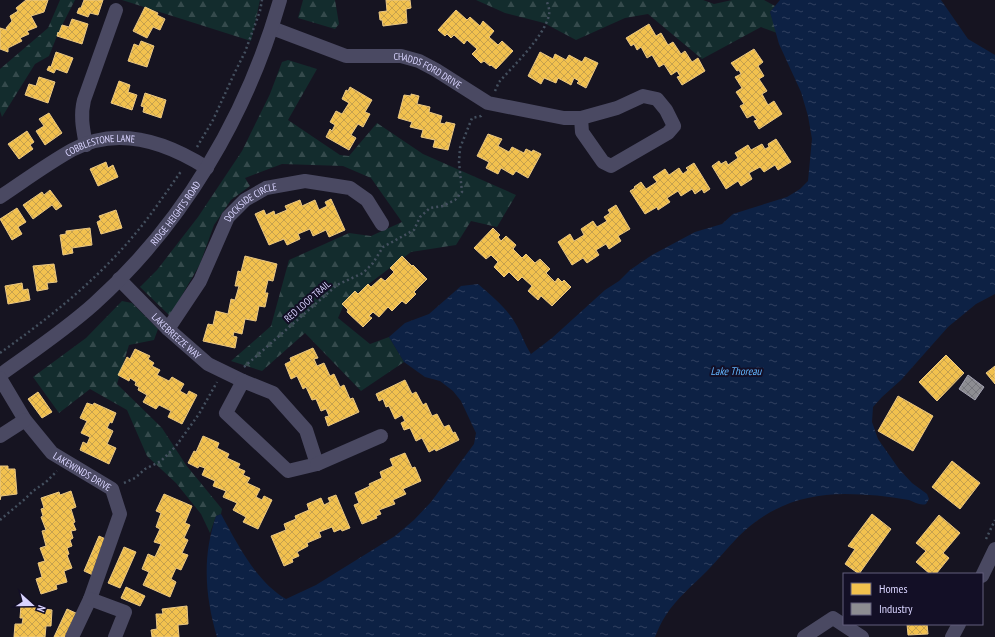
<svg xmlns="http://www.w3.org/2000/svg" width="995" height="637" font-family="'PT Sans Narrow',sans-serif">
  <style>
    .forest { fill: url(#forest-firs) }
    .water { fill: url(#water-ripples) }
    .homes { fill: url(#homes-cross-hatch); stroke: #eac783 }
    .industry { fill: url(#industry-cross-hatch); stroke: #a4a2b3 }
    .lines { fill: none; stroke-linecap: round; stroke-linejoin: round }
    .path { stroke: #44505f; stroke-width: 2.5; stroke-dasharray: 2 3; stroke-linecap: butt }
    .minor { stroke: #4a4962; stroke-width: 14 }
    .labels { text-anchor: middle; stroke-width: 4; stroke-linejoin: round; paint-order: stroke }
    .street-label { font-size: 10px; fill: #d9d4ff; stroke: #130f26 }
    .water-label { font-size: 11px; font-style: italic; fill: #62b6ff; stroke: #130f26 }
  </style>
  <defs>
    <pattern id="forest-firs" width="22" height="20" patternUnits="userSpaceOnUse"><rect width="22" height="20" fill="#132c2d"/><path d="M5 1l3.5 6h-7zM16 11l3.5 6h-7z" fill="#354a4c"/></pattern>
    <pattern id="water-ripples" width="26" height="14" patternUnits="userSpaceOnUse"><rect width="26" height="14" fill="#0d2144"/><path d="M2 4q2-2 4 0t4 0M15 11q2-2 4 0t4 0" fill="none" stroke="#304060"/></pattern>
    <pattern id="homes-cross-hatch" width="8" height="8" patternUnits="userSpaceOnUse"><rect width="8" height="8" fill="#f2c14e"/><path d="M0 0l8 8M0 8l8-8" fill="none" stroke="#c6a14e"/></pattern>
    <pattern id="industry-cross-hatch" width="8" height="8" patternUnits="userSpaceOnUse"><rect width="8" height="8" fill="#8d8d92"/><path d="M0 0l8 8M0 8l8-8" fill="none" stroke="#76767d"/></pattern>
  </defs>
  <rect width="100%" height="100%" fill="#161421"/>
  <g class="forest">
    <polygon points="60,0 75,0 59,31 49,56 35,64 2,117 0,111 0,69 48,28"/>
    <polygon points="122,0 260,0 251,41"/>
    <polygon points="303,0 335,0 339,24 335,29 298,18"/>
    <polygon points="476,0 703,0 714,4 732,0 764,0 775,6 770,12 777,33 761,27 702,59 648,14 625,18 576,40 544,23 505,13"/>
    <polygon points="288,60 317,69 288,120 340,155 349,156 377,123 423,154 516,195 497,227 471,221 456,245 411,252 345,302 338,318 370,344 389,337 404,362 361,391 305,333 262,371 231,361 271,326 289,260 349,233 371,236 402,222 371,178 343,166 282,164 245,178 250,186 231,200 214,225 200,264 170,316 140,287 157,270 198,217 242,151 270,94 282,62"/>
    <polygon points="122,301 132,303 158,329 154,340 129,345 117,384 162,428 186,465 222,509 221,514 216,516 210,533 201,514 176,483 147,456 127,410 90,389 59,413 33,377 86,338"/>
  </g>
  <path class="water" d="M 780,0 L 941,0 L 968,39 L 995,55 L 995,294 L 976,304 L 948,327 L 901,380 L 882,397 L 873,407 L 872,422 L 878,439 L 899,469 L 912,483 L 927,494 L 929,499 L 926,504 C 920,506 915,502 909,500 C 888,496 866,494 845,494 C 803,494 768,507 738,537 C 727,548 718,560 707,571 C 693,585 677,598 666,615 C 661,622 658,630 655,637 L 217,637 C 205,596 202,557 216,516 L 221,514 C 237,543 256,582 286,599 L 316,585 L 395,536 L 414,520 L 431,502 L 474,444 L 476,433 L 461,401 L 453,391 L 440,381 L 425,377 L 404,362 L 389,337 L 405,323 L 429,314 L 461,286 L 478,284 C 493,297 507,308 517,326 C 522,335 525,345 531,354 L 552,338 L 605,290 L 619,281 L 630,270 L 652,255 L 695,232 L 722,224 L 733,214 L 787,197 L 800,189 L 808,181 L 812,139 L 808,116 L 801,92 L 779,44 L 770,12 Z"/>
  <g class="homes">
    <polygon points="26,0 48,0 44,12 31,16 37,27 27,31 29,34 20,38 22,41 8,48 8,52 0,49 0,28 7,30 6,28 12,21 10,16 18,11 16,8"/>
    <polygon points="84,0 103,0 98,15 90,13 88,17 77,13 79,8 81,8"/>
    <polygon points="386,0 410,0 411,8 406,9 407,23 383,26 382,20 380,20 379,12 387,11"/>
    <polygon points="145,7 158,13 157,15 165,19 160,30 153,27 147,38 133,31"/>
    <polygon points="456,10 467,20 470,17 480,26 483,21 494,31 489,37 498,45 502,41 513,51 496,69 491,65 490,66 484,61 481,63 472,54 477,49 467,40 464,44 454,35 451,38 447,34 445,36 438,30"/>
    <polygon points="72,19 88,24 82,44 57,36 58,32 59,33 62,25 69,27"/>
    <polygon points="649,24 656,36 661,33 668,45 673,42 681,54 685,51 692,62 698,58 705,71 682,85 677,77 680,76 677,71 671,75 664,64 659,67 652,55 647,58 641,47 637,50 634,44 631,46 626,38"/>
    <polygon points="141,41 154,46 147,67 128,61 134,44 139,46"/>
    <polygon points="754,49 763,62 758,66 764,76 759,79 767,91 762,94 768,105 774,101 782,114 759,129 754,121 757,120 753,115 747,118 740,106 744,104 736,92 742,88 735,77 741,74 739,70 737,71 731,63"/>
    <polygon points="56,52 73,58 67,73 56,69 54,73 47,70 49,66 51,67"/>
    <polygon points="540,52 553,59 555,54 566,60 569,55 582,62 585,57 598,63 586,88 577,83 579,81 574,78 571,85 558,78 556,83 544,78 541,84 528,76"/>
    <polygon points="39,77 55,82 48,103 25,95 29,84 36,86"/>
    <polygon points="119,81 130,85 128,92 137,95 132,110 111,103"/>
    <polygon points="350,87 372,100 365,112 370,114 363,127 358,124 351,135 356,138 349,150 326,137 330,129 332,131 335,125 330,122 336,111 342,114 349,103 342,99 346,90 348,91"/>
    <polygon points="145,93 166,100 161,118 143,112 144,107 141,106"/>
    <polygon points="411,94 419,96 417,104 430,107 429,112 442,116 440,123 445,124 446,122 455,124 448,150 433,147 435,140 421,137 423,130 410,127 412,122 398,118 404,95 411,96"/>
    <polygon points="49,113 62,133 45,145 36,131 44,126 39,119"/>
    <polygon points="27,131 34,142 30,145 33,149 19,159 8,144"/>
    <polygon points="488,134 502,139 498,146 509,152 512,147 524,153 526,149 532,152 533,150 541,154 528,178 516,171 513,175 501,168 498,174 486,168 489,162 477,156"/>
    <polygon points="776,139 791,162 778,170 775,165 764,172 760,167 749,173 752,179 741,186 738,181 726,189 712,166 719,161 721,164 726,161 728,165 738,158 735,153 748,145 751,150 762,144 765,149 769,147 768,144"/>
    <polygon points="106,162 108,168 113,165 118,177 98,186 90,169"/>
    <polygon points="694,163 710,189 704,193 702,189 695,194 692,189 681,196 678,191 667,198 670,202 658,210 657,207 645,214 630,191 635,188 634,187 641,182 646,189 657,182 653,177 665,169 669,175 679,168 683,174 688,170 686,168"/>
    <polygon points="50,190 62,206 56,210 52,205 33,219 23,205 42,192 44,195"/>
    <polygon points="331,199 345,230 329,237 326,230 313,236 310,229 298,234 300,239 287,245 284,239 269,245 255,214 264,210 266,215 274,211 275,215 287,210 285,206 300,200 302,206 315,200 319,210 327,206 325,202"/>
    <polygon points="616,205 630,229 618,236 621,241 609,249 606,244 596,250 599,255 587,263 583,258 572,265 558,242 570,234 574,241 584,235 581,229 593,221 597,227 607,221 604,217 610,213 608,210"/>
    <polygon points="17,208 26,222 18,227 22,234 12,240 0,219"/>
    <polygon points="116,210 122,228 101,234 97,222 101,220 99,216"/>
    <polygon points="90,228 92,245 72,248 73,253 63,255 60,235 66,234 66,231"/>
    <polygon points="493,228 500,235 498,237 501,241 506,236 516,245 513,249 522,258 526,254 535,263 540,259 550,269 546,273 555,282 558,278 562,282 564,280 571,287 552,306 541,296 538,300 528,291 532,286 522,277 518,281 509,272 504,277 494,267 498,262 491,255 486,259 474,248"/>
    <polygon points="245,256 277,264 273,281 268,280 265,293 268,293 265,307 259,306 256,321 245,319 242,334 234,332 233,336 237,337 235,348 203,341 208,324 213,325 216,311 228,314 231,299 235,300 239,286 235,286 238,271 241,272"/>
    <polygon points="402,256 412,266 413,265 427,279 414,292 416,294 406,304 402,301 392,311 388,307 379,317 373,312 369,316 372,318 363,327 347,312 348,310 342,304 355,291 358,294 368,284 371,287 381,278 385,281 394,272 390,268"/>
    <polygon points="54,264 57,282 47,283 48,289 37,291 33,266"/>
    <polygon points="22,283 23,290 28,289 30,300 8,304 5,286"/>
    <polygon points="313,348 318,358 314,359 317,366 324,363 330,376 334,374 340,387 344,385 350,399 353,398 359,412 328,426 325,417 329,416 326,409 321,411 316,399 312,400 306,387 303,389 297,376 291,379 285,364 291,361 290,358"/>
    <polygon points="135,349 150,356 148,359 154,363 152,366 160,370 157,375 169,381 172,377 184,384 180,391 187,395 189,391 197,395 182,424 168,417 171,411 159,405 156,409 143,402 147,395 138,390 139,387 135,385 136,382 130,378 129,381 118,375 127,357 130,359"/>
    <polygon points="946,355 964,373 937,401 919,382"/>
    <polygon points="995,366 995,384 986,373"/>
    <polygon points="405,380 412,394 416,392 423,405 426,403 432,416 437,414 444,427 449,425 453,433 455,432 459,440 436,451 435,449 429,452 422,438 416,441 410,428 404,430 401,423 405,421 402,415 395,419 389,406 386,407 383,399 379,401 376,394"/>
    <polygon points="38,392 52,412 42,418 28,399"/>
    <polygon points="898,396 933,416 913,451 878,431"/>
    <polygon points="87,403 93,405 94,403 116,413 112,423 110,422 107,428 113,431 107,444 116,448 109,464 80,450 83,442 87,444 90,437 81,433 87,421 80,418"/>
    <polygon points="203,436 219,443 217,448 229,454 227,458 240,464 238,468 245,471 243,475 250,478 247,483 260,489 256,497 262,500 264,496 272,500 258,529 243,522 246,517 233,510 237,503 223,497 226,491 213,486 215,481 202,475 205,468 199,466 198,468 188,463 194,451 196,452"/>
    <polygon points="405,453 412,468 415,467 421,481 403,489 406,494 393,500 395,504 379,510 381,514 376,516 377,518 362,524 354,505 359,503 355,493 370,486 369,484 382,478 380,472 393,466 390,459"/>
    <polygon points="952,461 980,483 960,509 932,487"/>
    <polygon points="0,466 8,466 8,469 15,469 17,494 1,496 0,500"/>
    <polygon points="71,491 76,507 71,509 75,522 73,523 76,530 71,531 73,538 70,540 72,546 67,548 69,554 67,555 72,568 64,571 67,582 56,585 57,589 41,594 36,579 42,577 38,563 45,561 40,548 46,546 42,531 46,530 41,517 43,516 41,509 44,508 41,498 59,492 60,495"/>
    <polygon points="164,494 192,506 185,523 190,525 184,538 188,540 182,553 188,555 181,570 176,568 171,579 176,582 170,597 143,585 149,572 142,569 148,554 155,557 161,544 154,542 160,529 156,527 161,513 156,511"/>
    <polygon points="336,495 350,528 342,531 341,529 334,532 332,527 319,532 321,537 307,543 308,546 297,552 299,556 292,559 293,562 284,566 271,536 286,530 284,524 296,519 295,516 309,510 307,504 321,498 324,505 330,502 328,498"/>
    <polygon points="872,514 891,529 859,574 845,564 855,549 848,546"/>
    <polygon points="939,515 960,533 943,553 949,558 936,574 930,574 916,562 926,551 916,543"/>
    <polygon points="99,536 110,541 95,576 84,571"/>
    <polygon points="124,547 136,552 120,588 108,583"/>
    <polygon points="126,587 145,596 140,606 121,598"/>
    <polygon points="21,605 44,607 44,609 52,610 51,626 46,626 45,637 14,637 15,624 22,624 23,618 20,618"/>
    <polygon points="187,606 188,624 178,625 179,637 152,637 151,630 157,629 156,614 163,614 162,609"/>
    <polygon points="67,609 78,614 68,637 54,637"/>
    <polygon points="907,624 927,624 928,634 908,635"/>
  </g>
  <polygon class="industry" points="968,375 984,387 975,400 959,389"/>
  <g class="lines">
    <g class="path">
      <path d="M 495,91 L 499,82 C 514,65 544,37 549,15 C 550,10 548,4 546,0"/>
      <polyline points="197,147 213,120 235,72 245,52 260,11 262,0"/>
      <path d="M 0,353 C 49,318 97,280 135,234 C 152,214 167,191 182,170"/>
      <polyline points="244,367 337,285 363,273 373,263 383,247 414,230 420,217 430,208 443,206 455,200 462,192 459,162 460,148 472,118 481,116 482,114"/>
      <polyline points="124,483 135,478 145,469 161,461 176,446 199,414 217,382"/>
      <polyline points="0,520 25,499 33,491 46,482 57,471"/>
      <polyline points="986,539 995,520"/>
    </g>
    <g class="minor">
      <path id="s1" d="M 272,28 L 346,56 L 401,56 L 419,61 L 436,70 L 488,103 L 564,118 L 581,118 L 617,108 L 643,96 L 657,99 L 666,110 L 674,126 L 668,133 L 611,166 L 603,162 L 582,132 L 581,118"/>
      <path d="M 86,145 C 83,129 80,116 84,100 L 116,10"/>
      <path id="s2" d="M 0,197 C 24,181 47,164 72,150 C 118,125 166,142 207,168"/>
      <path id="s3" d="M 119,279 L 168,329 L 208,364 L 243,381"/>
      <path id="s4" d="M 168,329 L 200,281 L 228,217 L 245,200 L 266,188 L 305,181 L 350,188 L 367,200 L 382,224"/>
      <path id="s5" d="M 0,375 C 32,352 65,330 94,304 C 184,223 247,115 280,0"/>
      <path id="s6" d="M 0,378 L 25,420 L 52,453 L 112,489 L 120,514 L 90,599 L 72,637"/>
      <polygon points="243,381 273,393 306,430 317,464 288,471 226,413"/>
      <polyline points="0,436 25,420"/>
      <polyline points="317,464 381,436"/>
      <polyline points="982,576 995,549"/>
      <polyline points="90,599 125,612 115,637"/>
      <polyline points="804,637 833,618 862,637"/>
      <polyline points="952,637 959,624"/>
    </g>
  </g>
  <g class="labels">
    <g class="street-label">
      <text dy="4" stroke="none"><textPath href="#s1" startOffset="164">CHADDS FORD DRIVE</textPath></text>
      <text dy="4" stroke="none"><textPath href="#s2" startOffset="115">COBBLESTONE LANE</textPath></text>
      <text dy="4" stroke="none"><textPath href="#s4" startOffset="155">DOCKSIDE CIRCLE</textPath></text>
      <text dy="4" stroke="none"><textPath href="#s5" startOffset="240">RIDGE HEIGHTS ROAD</textPath></text>
      <text transform="translate(307 301) rotate(-41)" y="4">RED LOOP TRAIL</text>
      <text dy="4" stroke="none"><textPath href="#s3" startOffset="81">LAKEBREEZE WAY</textPath></text>
      <text dy="4" stroke="none"><textPath href="#s6" startOffset="127">LAKEWINDS DRIVE</textPath></text>
    </g>
    <g class="water-label">
      <text x="736" y="375">Lake Thoreau</text>
    </g>
  </g>
  <rect x="843" y="573" width="140" height="52" fill="#130f26" stroke="#625e7d"/>
  <rect x="851" y="583" width="20" height="12" fill="#f2c14e" stroke="#625e7d"/>
  <text x="879" y="593" font-size="12" fill="#d9d4ff">Homes</text>
  <rect x="851" y="603" width="20" height="12" fill="#8d8d92" stroke="#625e7d"/>
  <text x="879" y="613" font-size="12" fill="#d9d4ff">Industry</text>
  <g transform="translate(32 605) rotate(111)" stroke="#130f26" stroke-width="3" paint-order="stroke">
  <path d="M0-3L7 15L0 10L-7 15Z" fill="#d9d4ff"/>
  <text y="-6" font-size="11" font-weight="bold" text-anchor="middle" fill="#d9d4ff">N</text>
  </g>
</svg>
